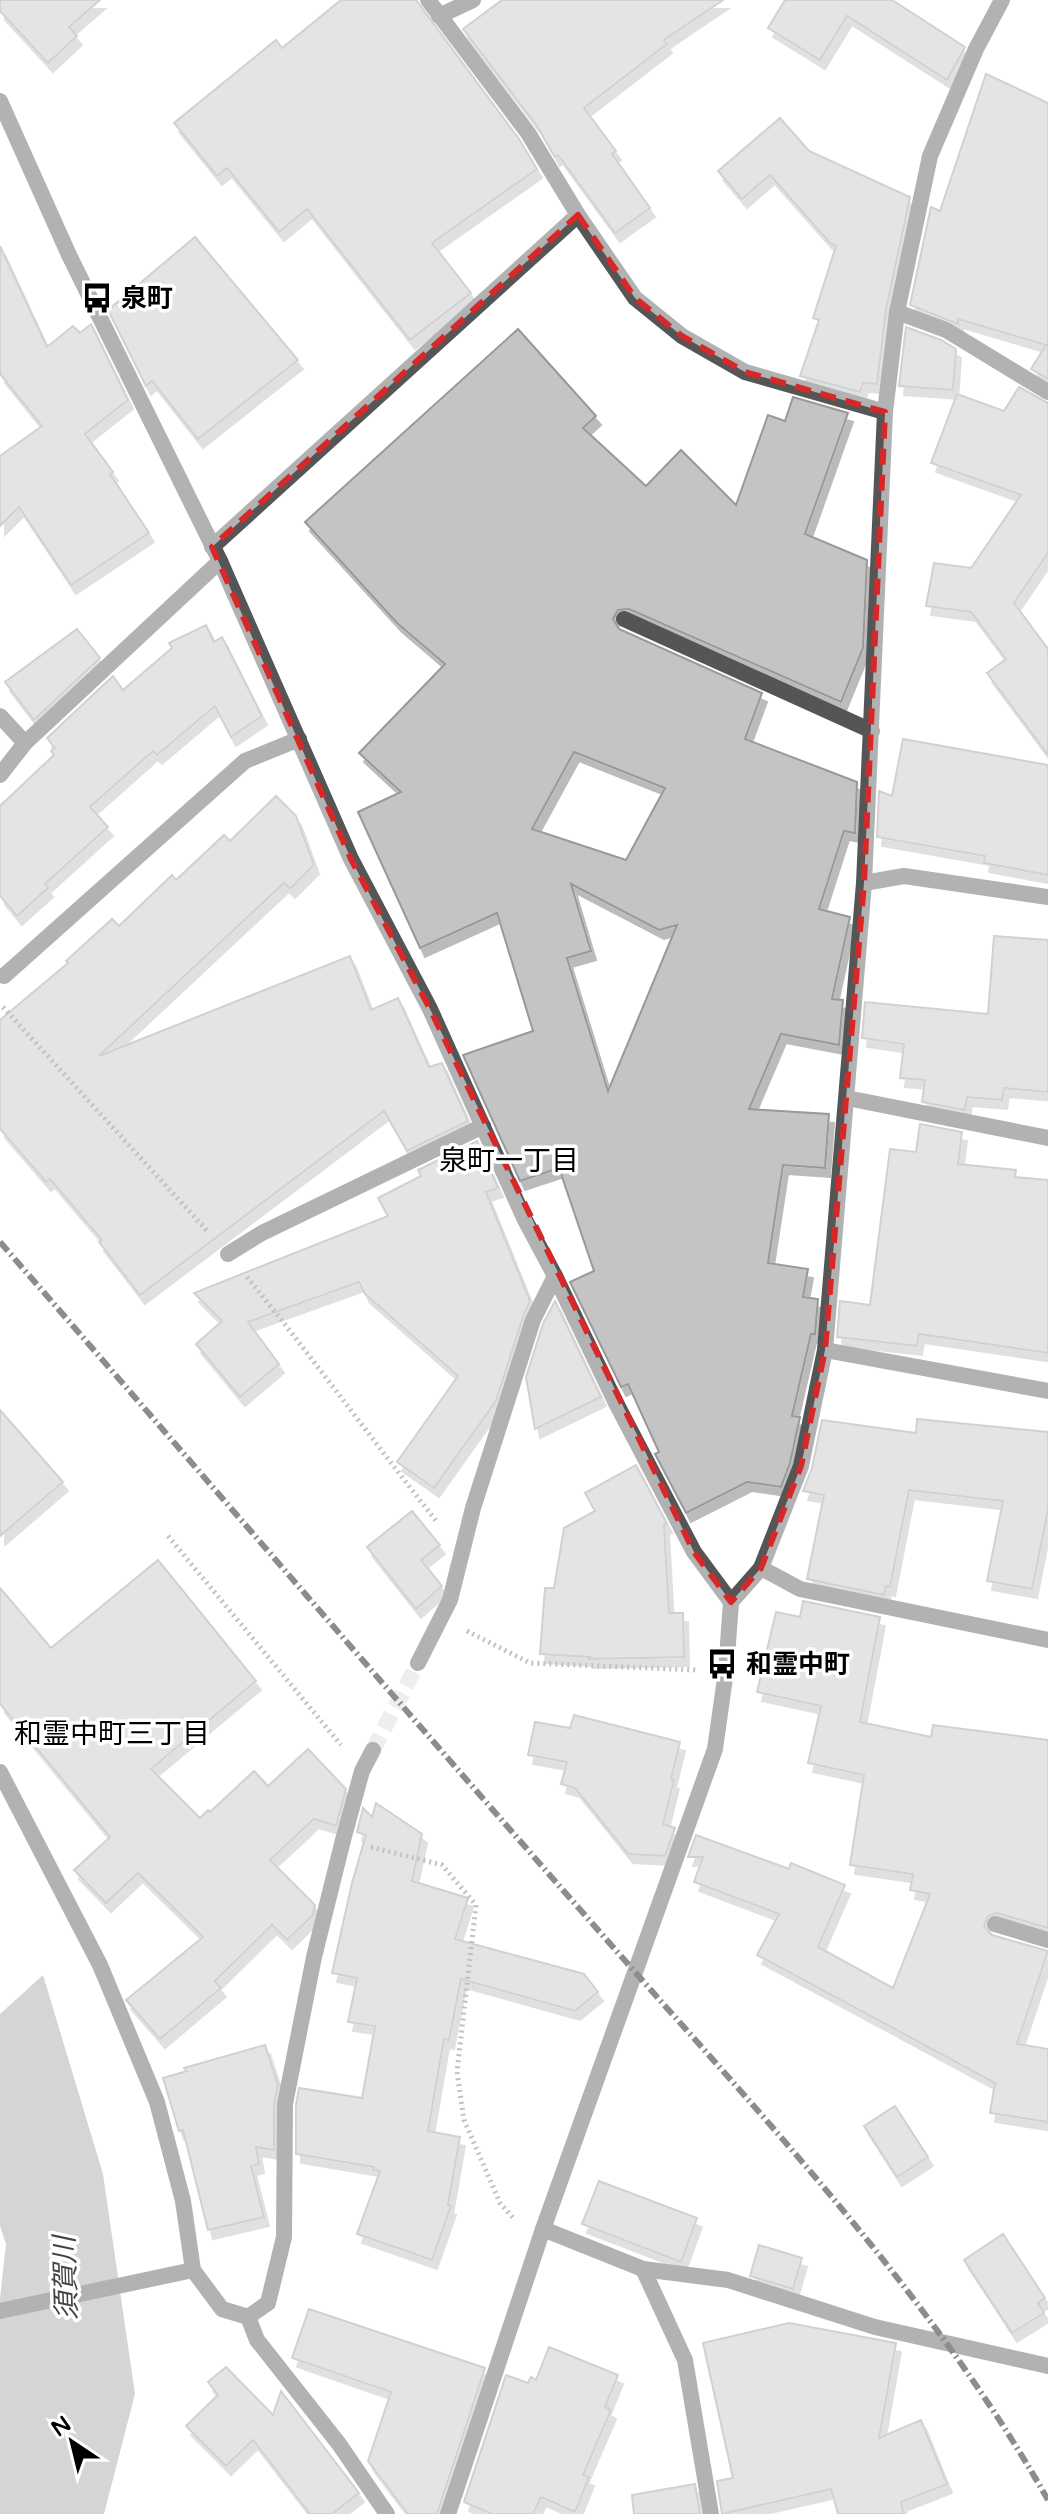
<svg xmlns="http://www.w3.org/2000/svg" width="1048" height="2514" font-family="'Varela Round','Noto Sans JP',sans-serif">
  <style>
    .water { fill: #a3a3a3 }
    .building { fill: #c4c4c4; stroke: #999; stroke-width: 2; fill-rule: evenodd; filter: url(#shadow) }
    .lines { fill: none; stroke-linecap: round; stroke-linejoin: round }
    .minor-tunnel { stroke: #d9d9d9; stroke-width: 16; stroke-dasharray: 16 8; stroke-linecap: butt }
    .path { stroke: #777; stroke-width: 5; stroke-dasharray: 2 4; stroke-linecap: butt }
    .service { stroke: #555; stroke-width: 16 }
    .minor { stroke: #555; stroke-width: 16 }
    .rail { stroke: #000; stroke-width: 6; stroke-dasharray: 12 4 2 4; stroke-linecap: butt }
    .marked { fill: none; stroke: #d62828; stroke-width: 6; stroke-dasharray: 16 10; stroke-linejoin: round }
    .labels { text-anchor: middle; stroke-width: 7; stroke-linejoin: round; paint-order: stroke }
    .poi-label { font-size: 26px; font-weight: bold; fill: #000; stroke: #fff; text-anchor: start }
    .neighbourhood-label { font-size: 28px; fill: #000; stroke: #fff }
    .water-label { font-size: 28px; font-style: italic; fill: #444; stroke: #fff }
  </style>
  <defs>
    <filter id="shadow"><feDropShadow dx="5" dy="9" stdDeviation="0" flood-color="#0004"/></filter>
  </defs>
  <rect width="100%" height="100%" fill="#fff"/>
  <polygon class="water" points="43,1975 103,2174 135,2394 104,2514 0,2514 0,2298 6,2244 0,2226 0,2014"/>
  <g class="building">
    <polygon points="0,0 100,0 69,27 77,36 48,63 0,11"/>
    <polygon points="341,0 416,0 519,139 537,169 432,243 471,293 410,340 307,209 279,232 227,168 217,176 174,123 276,40 282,48"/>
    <polygon points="502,0 723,0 664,40 667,44 584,108 616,151 612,154 650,208 615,233 558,155 555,157 537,126 463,29"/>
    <polygon points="785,0 892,0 965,47 947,80 847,16 820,60 768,28"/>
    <polygon points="986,74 1048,103 1048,379 1031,369 1046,345 958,319 958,324 910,305 931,207 940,211"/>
    <polygon points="780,118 809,151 910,197 886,310 877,384 863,383 860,392 800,376 819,320 813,318 836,246 830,243 770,175 742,199 718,171"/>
    <polygon points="195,237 298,360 198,439 152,381 146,386 108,310"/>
    <polygon points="0,246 47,347 73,326 80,333 91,324 128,400 85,434 113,472 110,474 149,533 71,585 19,507 0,526 0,456 42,426 0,374"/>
    <polygon points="906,327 941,340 956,349 953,390 899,386"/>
    <path d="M 518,329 L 596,416 L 583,428 L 646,486 L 681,450 L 736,505 L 768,415 L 785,421 L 793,397 L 848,413 L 805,534 L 867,560 L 863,648 L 841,702 L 629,609 L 618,610 L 613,619 L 619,629 L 762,693 L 745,739 L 857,782 L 855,833 L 844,831 L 819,909 L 850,917 L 832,999 L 843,1000 L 839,1045 L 781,1034 L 749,1109 L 829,1114 L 825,1168 L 783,1165 L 768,1263 L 808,1269 L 803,1297 L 818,1299 L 815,1334 L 811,1334 L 792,1416 L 800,1417 L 790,1463 L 781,1487 L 747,1482 L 686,1513 L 655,1454 L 659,1452 L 628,1384 L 621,1387 L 570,1282 L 594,1271 L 559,1168 L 520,1181 L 463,1055 L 533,1031 L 497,913 L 420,948 L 358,812 L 401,792 L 359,753 L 445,664 L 397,623 L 305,522 ZM 574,752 L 665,788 L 626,860 L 532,829 ZM 571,884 L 659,930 L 677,925 L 608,1091 L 567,958 L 591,951 Z"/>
    <polygon points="1019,387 1048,403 1048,553 1014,603 1048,649 1048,755 987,673 1006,659 971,612 926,606 934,563 971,568 1021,495 931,463 957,394 1004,411"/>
    <polygon points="206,625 214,642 222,637 262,716 231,737 215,706 157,755 153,751 90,807 108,827 45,884 48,888 17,916 0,896 0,806 54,755 51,751 55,748 47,738 113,676 123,690 172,648 169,643"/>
    <polygon points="77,629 100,658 34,720 5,682"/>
    <polygon points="903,739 1048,765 1048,875 984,863 985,856 877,837 879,791 892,796"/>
    <polygon points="276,796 296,816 314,865 290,889 284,883 99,1056 350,956 371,1010 398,998 429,1067 442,1063 468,1121 407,1151 384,1111 140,1295 99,1242 102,1240 50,1179 46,1182 0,1129 0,1020 68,963 66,961 112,919 119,926 172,875 176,880 224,835 230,841"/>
    <polygon points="994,936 1048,940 1048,1092 1004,1088 1002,1100 967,1097 965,1110 922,1102 925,1080 900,1078 904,1044 862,1038 865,1002 988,1014"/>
    <polygon points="920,1124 962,1132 958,1164 1016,1170 1015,1177 1048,1180 1048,1353 919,1334 917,1346 837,1337 840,1301 870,1305 890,1149 916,1152"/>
    <polygon points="477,1141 498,1188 486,1192 530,1301 523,1317 496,1401 434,1488 397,1462 458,1376 365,1294 359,1282 248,1322 279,1364 240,1397 196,1344 222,1321 194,1293 388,1216 378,1198 421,1176 418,1170"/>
    <polygon points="555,1301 601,1397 535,1429 526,1377 543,1324"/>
    <polygon points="0,1410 63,1482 0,1536"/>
    <polygon points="917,1419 1048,1432 1048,1510 1032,1589 987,1581 1003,1501 909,1490 890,1587 886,1586 884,1595 807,1579 824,1495 803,1491 812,1468 822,1420 916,1433"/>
    <polygon points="636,1465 667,1524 664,1525 669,1613 683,1613 684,1657 589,1659 590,1657 540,1654 545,1588 554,1588 564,1528 595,1511 585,1493"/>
    <polygon points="412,1511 440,1545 421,1560 442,1586 416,1609 367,1547"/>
    <polygon points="158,1560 256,1681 151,1769 200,1818 208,1810 210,1812 254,1771 268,1786 308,1749 346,1789 336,1826 314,1819 270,1860 315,1905 313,1915 287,1940 272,1925 215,1981 221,1988 160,2039 126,2000 203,1937 138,1873 106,1903 74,1870 110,1837 0,1704 0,1588 51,1648"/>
    <polygon points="803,1601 880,1617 860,1722 931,1737 933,1725 1048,1740 1048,1928 997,1913 988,1916 984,1926 992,1935 1048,1951 1017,2044 1048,2049 1048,2122 990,2113 995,2083 757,1955 779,1914 694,1882 703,1857 688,1857 696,1835 789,1869 791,1863 845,1885 818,1947 893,1988 930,1894 910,1890 913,1874 850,1865 864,1775 808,1763 821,1706 757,1692 776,1612 800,1617"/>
    <polygon points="574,1715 680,1742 671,1779 674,1780 663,1824 675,1828 665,1856 628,1854 575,1788 561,1784 567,1762 528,1755 535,1722 570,1728"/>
    <polygon points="376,1803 422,1834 412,1881 468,1898 455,1939 584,1974 598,1992 575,2011 461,1979 449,2040 444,2039 428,2131 460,2137 448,2205 451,2206 432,2260 357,2234 380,2171 373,2170 374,2167 296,2154 296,2105 299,2088 362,2098 375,2026 348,2022 357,1978 332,1973 352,1883 366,1835 357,1832 363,1808 372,1817"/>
    <polygon points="265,2045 278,2085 274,2104 274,2150 256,2147 259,2164 251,2166 264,2217 208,2230 183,2130 179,2131 163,2078 187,2071 184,2068"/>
    <polygon points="895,2106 928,2157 897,2177 864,2126"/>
    <polygon points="599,2181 697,2218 681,2262 582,2224"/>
    <polygon points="1003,2234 1045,2298 1038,2303 1044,2313 1012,2333 964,2260"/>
    <polygon points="759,2245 802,2258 793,2289 750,2276"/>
    <polygon points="309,2309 485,2368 437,2514 408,2514 368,2461 391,2392 292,2358"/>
    <polygon points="789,2323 896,2343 879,2438 921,2420 947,2484 901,2502 904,2514 838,2514 831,2489 722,2514 717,2481 733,2478 703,2343"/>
    <polygon points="549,2347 618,2375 605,2407 611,2410 583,2475 589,2477 575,2512 541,2497 533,2514 492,2514 464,2502 506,2375 528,2383 531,2377 536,2380"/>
    <polygon points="226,2367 273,2415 281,2391 359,2493 332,2514 310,2514 253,2440 226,2466 186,2426 218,2395 208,2382"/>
    <polygon points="695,2484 700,2514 634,2514 632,2495"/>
  </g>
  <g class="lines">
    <polyline class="minor-tunnel" points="373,1750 418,1663"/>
    <g class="path">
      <polyline points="3,1007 209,1233"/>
      <path d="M 247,1277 C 312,1357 373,1441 437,1522"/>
      <polyline points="168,1536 341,1745"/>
      <polyline points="467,1631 530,1663 697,1670"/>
      <polyline points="371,1847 442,1865 476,1905 457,2072 464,2120 500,2203 514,2219"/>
    </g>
    <g class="service">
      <polyline points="439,16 473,0"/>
      <polyline points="624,619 872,731"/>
      <polyline points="0,716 25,743"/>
      <polyline points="0,775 25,743 220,561"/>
      <polyline points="4,976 245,761 299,739"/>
      <polyline points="228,1254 262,1233 483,1126"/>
      <polyline points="995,1924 1048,1940"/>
    </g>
    <g class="minor">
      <polyline points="428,0 528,133 578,215 635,298 682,336 745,372 885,412"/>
      <polyline points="0,101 69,255 220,561 351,859 430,1009 525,1220 555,1276 616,1403 694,1552 731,1602"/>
      <polyline points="897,312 946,330 1048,392"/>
      <polyline points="212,547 578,215"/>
      <polyline points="864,883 904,876 1048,897"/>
      <polyline points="847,1098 1048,1138"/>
      <polyline points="825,1350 1048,1391"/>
      <polyline points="761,1568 800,1589 1048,1640"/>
      <polyline points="418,1663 450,1600 473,1508 533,1320 555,1276"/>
      <polyline points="373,1750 362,1771 343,1840 314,1957 285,2104 284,2237 268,2303 248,2317 257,2340 339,2444 387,2514"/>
      <polyline points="0,1772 100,1965 157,2102 183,2201 193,2270 222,2309 248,2317"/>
      <polyline points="543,2229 643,2269 728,2280 875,2327 1048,2366"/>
      <polyline points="643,2269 685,2360 711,2514"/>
      <polyline points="0,2311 193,2270"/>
      <polyline points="448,2514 543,2229 715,1749 726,1671 731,1602 761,1568 801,1466 825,1350 864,883 885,412 897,312 930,156 976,49 1002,0"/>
    </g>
    <path class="rail" d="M 0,1242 C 202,1474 402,1707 605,1938 C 762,2117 930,2292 1048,2500"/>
  </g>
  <path d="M0 0H1048V2514H0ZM 578,215 L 635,298 L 682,336 L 745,372 L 885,412 L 864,883 L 825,1350 L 801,1466 L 761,1568 L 731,1602 L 694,1552 L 430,1009 L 351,859 L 212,547 Z" fill="#fff" fill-opacity=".55" fill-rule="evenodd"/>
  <path class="marked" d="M 578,215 L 635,298 L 682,336 L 745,372 L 885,412 L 864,883 L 825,1350 L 801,1466 L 761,1568 L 731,1602 L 694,1552 L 430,1009 L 351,859 L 212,547 Z"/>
  <defs>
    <g id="bus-bare" transform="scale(2.4)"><path d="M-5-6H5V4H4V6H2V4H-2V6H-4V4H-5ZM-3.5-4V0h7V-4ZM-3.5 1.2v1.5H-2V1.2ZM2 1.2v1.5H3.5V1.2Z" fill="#000" stroke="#fff" stroke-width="2.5" paint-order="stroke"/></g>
  </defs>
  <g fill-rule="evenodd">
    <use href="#bus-bare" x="97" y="298"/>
    <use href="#bus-bare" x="722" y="1664"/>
  </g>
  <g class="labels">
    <g class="poi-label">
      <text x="121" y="307">泉町</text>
      <text x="746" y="1673">和霊中町</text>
    </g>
    <g class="neighbourhood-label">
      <text x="509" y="1170">泉町一丁目</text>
      <text x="112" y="1743">和霊中町三丁目</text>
    </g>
    <g class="water-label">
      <text transform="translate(65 2278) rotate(-92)" y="10">須賀川</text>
    </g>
  </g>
  <g transform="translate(72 2442) rotate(325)" stroke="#ffffff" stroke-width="6" paint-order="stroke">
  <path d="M0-6L14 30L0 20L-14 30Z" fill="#000000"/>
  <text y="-12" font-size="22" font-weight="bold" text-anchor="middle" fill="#000000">N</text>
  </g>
</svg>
